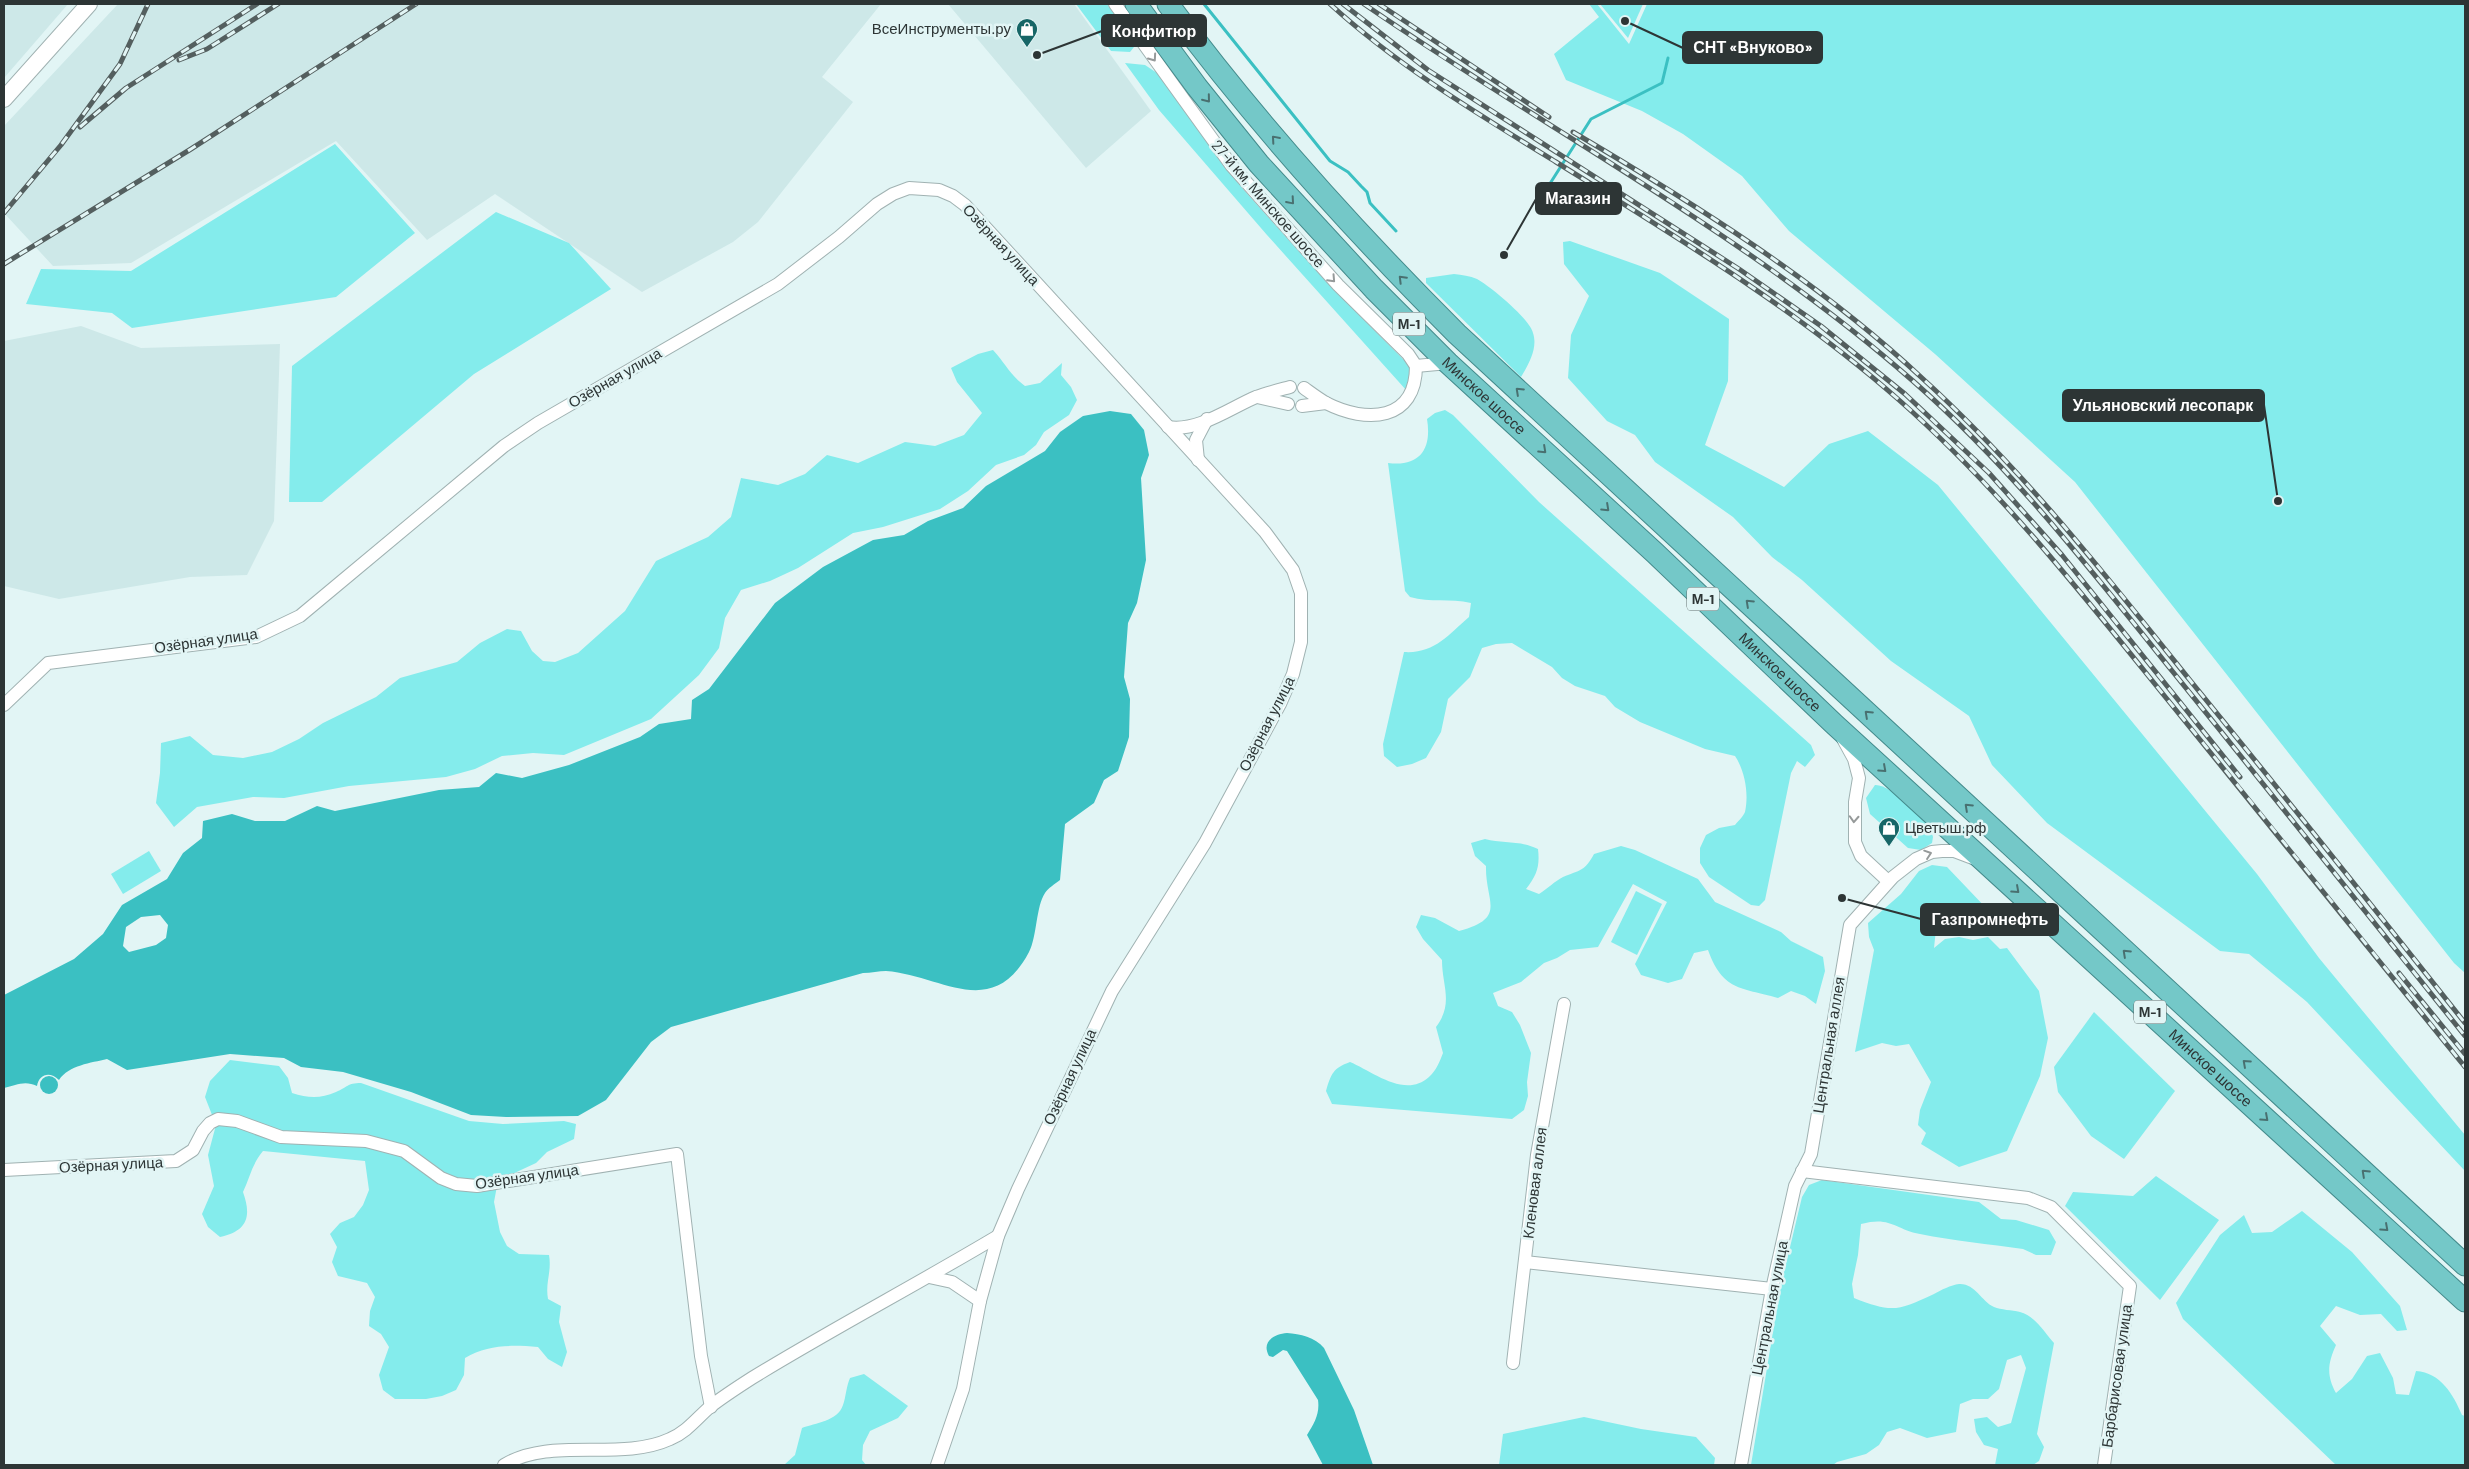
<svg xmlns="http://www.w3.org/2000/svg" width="2469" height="1469" font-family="Barlow,sans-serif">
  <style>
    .built { fill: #cde8e8 }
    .green { fill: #84ecec }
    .water { fill: #3bc0c2; fill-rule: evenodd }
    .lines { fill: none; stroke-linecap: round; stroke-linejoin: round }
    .stream { stroke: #3bc0c2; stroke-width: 3 }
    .minor-casing { stroke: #a0b2b2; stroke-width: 14 }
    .tertiary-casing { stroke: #a0b2b2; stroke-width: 18 }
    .trunk-casing { stroke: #448b8c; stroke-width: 23 }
    .minor { stroke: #fff; stroke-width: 12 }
    .tertiary { stroke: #fff; stroke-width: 16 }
    .trunk { stroke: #74c8c8; stroke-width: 21 }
    .rail-casing { stroke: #545f5f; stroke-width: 5 }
    .rail { stroke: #e2f5f5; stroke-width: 3; stroke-dasharray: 9; stroke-linecap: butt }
    .oneway { stroke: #969a9a }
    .oneway2 { stroke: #497070 }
    .labels { text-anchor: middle; stroke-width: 5; stroke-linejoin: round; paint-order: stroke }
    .shield { fill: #e2f5f5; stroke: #636f6f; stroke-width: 1 }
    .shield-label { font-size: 14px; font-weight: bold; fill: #2d3535 }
    .poi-label { font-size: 15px; fill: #2d3535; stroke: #e2f5f5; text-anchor: end }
    .street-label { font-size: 15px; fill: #2d3535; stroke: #e2f5f5 }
    .leader { fill: none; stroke: #2d3535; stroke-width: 2 }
    .callout-dot { fill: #2d3535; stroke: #e2f5f5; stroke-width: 2 }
    .callout { fill: #2d3535; stroke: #2d3535; stroke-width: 2 }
    .callout-label { font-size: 16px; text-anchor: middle; font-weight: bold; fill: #fff }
  </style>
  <rect width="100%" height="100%" fill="#e2f5f5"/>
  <g class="built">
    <polygon points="4,4 68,4 4,78"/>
    <polygon points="118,4 881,4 822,77 853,102 758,222 733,242 642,292 495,194 427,240 336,141 131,263 53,266 4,213 4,126"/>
    <polygon points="948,4 1074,4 1151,111 1086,168"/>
    <polygon points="81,326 141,348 280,344 274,521 247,575 190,577 59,599 4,586 4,341"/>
  </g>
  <g class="green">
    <polygon points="1076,4 1107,4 1133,40 1134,47 1130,52 1111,51"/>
    <polygon points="1589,4 1597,4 1629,44 1647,4 2465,4 2465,973 2454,963 2075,482 1935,354 1789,231 1742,176 1683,134 1642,111 1566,80 1554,54 1599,17"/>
    <polygon points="1600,4 1643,4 1628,38"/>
    <polygon points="1125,63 1145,65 1157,73 1243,189 1332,288 1407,363 1410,369 1407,391 1267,235 1159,110"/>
    <polygon points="335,144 415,233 336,297 132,328 112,313 26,304 41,269 131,271"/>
    <polygon points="496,212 569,243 611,289 474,374 322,502 289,502 292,366"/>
    <polygon points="1570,241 1660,273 1729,319 1728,381 1705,445 1784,487 1829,444 1868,431 1938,485 2257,874 2319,958 2465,1135 2465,1171 2307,1002 2249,954 2220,951 2047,823 1992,765 1969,716 1891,661 1802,580 1772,557 1733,517 1655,462 1635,435 1607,421 1568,378 1571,335 1589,296 1564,264 1563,242"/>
    <path d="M 1454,274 C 1462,275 1470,276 1477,279 C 1490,286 1530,319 1533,333 C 1538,348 1529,364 1521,377 L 1426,283 L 1426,278 Z"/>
    <path d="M 993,350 C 1006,364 1009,374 1025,386 L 1040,383 L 1062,363 L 1061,375 L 1071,387 L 1077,400 L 1069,415 L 1044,432 L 1036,445 L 1024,455 L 996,465 L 968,491 L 940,509 L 883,527 L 853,533 L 798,568 L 770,581 L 741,590 L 725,618 L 719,648 L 699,675 L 651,719 L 564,755 L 533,753 L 502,756 L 475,769 L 446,777 L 349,786 L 284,798 L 253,797 L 197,807 L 174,827 L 156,803 L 160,773 L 161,743 L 190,736 L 213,755 L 243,758 L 272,752 L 299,739 L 323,723 L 376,697 L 400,678 L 457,662 L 480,643 L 507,629 L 521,631 L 532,651 L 543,661 L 555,662 L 578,653 L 625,611 L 656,561 L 708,537 L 731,517 L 741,478 L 778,485 L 805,474 L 827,455 L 858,463 L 905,442 L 935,446 L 964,435 L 982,413 L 957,382 L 951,368 L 978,354 Z"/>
    <path d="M 1445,410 L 1453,415 L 1539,502 L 1811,745 L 1815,755 L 1805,767 L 1797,761 L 1791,773 L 1765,900 L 1759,906 L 1751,905 L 1709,877 L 1700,863 L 1700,848 L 1706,835 L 1719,828 L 1735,825 C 1738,821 1743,817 1745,812 C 1749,794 1745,771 1735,756 L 1705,749 L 1640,722 L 1615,707 L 1605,696 L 1575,686 L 1562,678 L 1552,667 L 1512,643 L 1496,644 L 1482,648 L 1470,677 L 1448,699 L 1441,732 L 1426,758 L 1412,764 L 1397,767 L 1384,756 L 1383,744 L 1404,652 C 1434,654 1448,635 1469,617 L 1471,603 C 1450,598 1430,603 1410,597 L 1405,591 L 1388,463 C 1420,467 1432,449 1427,419 L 1435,413 Z"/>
    <path d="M 1875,785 C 1891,784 1930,821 1933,837 L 1932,843 L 1921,850 L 1908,848 L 1870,814 L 1866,798 Z"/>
    <path d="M 1485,839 C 1503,844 1520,840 1538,849 C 1540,866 1537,875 1526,889 L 1539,894 C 1547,889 1555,881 1563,877 C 1580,870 1585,871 1594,854 L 1621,846 L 1635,850 L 1698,879 L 1715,902 L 1781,932 L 1791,941 L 1823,957 L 1825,971 L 1816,1004 L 1805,996 L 1791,991 L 1778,998 C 1740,987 1723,991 1708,950 L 1694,953 L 1682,979 L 1668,983 L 1641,975 L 1635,964 L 1667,902 L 1633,884 L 1598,947 L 1570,950 L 1557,958 L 1544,963 L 1521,982 L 1493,993 L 1498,1006 L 1512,1012 L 1520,1025 L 1531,1053 L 1527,1082 L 1528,1096 L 1524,1110 L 1512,1119 L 1332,1104 L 1326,1091 C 1331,1074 1333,1068 1350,1062 C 1372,1071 1405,1099 1429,1077 C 1436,1071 1440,1061 1443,1053 L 1436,1027 C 1454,1003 1442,986 1442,960 L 1423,939 L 1416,927 L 1421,915 L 1435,918 L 1459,931 C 1508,918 1485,902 1486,866 L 1475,856 L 1471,843 Z"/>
    <polygon points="149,851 161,871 123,894 111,874"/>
    <polygon points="1932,865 1947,867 1988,910 1978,918 1950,914 1937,920 1934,948 1945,939 1959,937 1973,940 1988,937 2000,949 2007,948 2039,991 2048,1038 2040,1076 2007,1151 1959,1167 1921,1144 1926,1133 1918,1125 1920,1110 1931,1082 1909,1044 1896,1046 1882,1043 1855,1052 1874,950 1869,937 1868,923 1901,894 1919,871"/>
    <polygon points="1636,891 1662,904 1637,955 1611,942"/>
    <polygon points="2094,1012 2175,1091 2124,1159 2091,1136 2058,1092 2054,1067"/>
    <path d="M 230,1060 L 279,1066 L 288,1078 L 292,1093 C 308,1098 320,1099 336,1092 C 348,1087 347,1083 361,1083 L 469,1121 L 503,1124 L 564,1121 L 576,1124 L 574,1139 L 547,1152 L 536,1163 L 508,1176 L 497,1186 L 494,1202 L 500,1232 L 507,1246 L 519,1254 L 549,1255 C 552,1272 545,1282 548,1299 L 561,1306 L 559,1322 L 567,1352 L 562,1367 L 548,1359 L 538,1347 C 512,1345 488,1344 465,1358 L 464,1375 L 456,1390 L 442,1396 L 426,1399 L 395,1399 L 383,1390 L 379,1375 L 389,1347 L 381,1334 L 369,1326 L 370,1311 L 375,1297 L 367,1283 L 338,1276 L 332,1262 L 337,1247 L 330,1234 L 340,1223 L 354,1217 L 363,1205 L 369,1190 L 365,1161 L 263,1151 C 252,1164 250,1177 243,1192 C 252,1217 247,1231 220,1237 L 208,1227 L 202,1214 L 214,1186 L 208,1155 L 216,1125 L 205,1097 L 210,1081 Z"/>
    <polygon points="2156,1176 2219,1220 2160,1300 2065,1206 2073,1192 2133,1196"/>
    <path d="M 1822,1180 L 1979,1202 L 2001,1219 L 2016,1220 L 2049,1230 L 2056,1242 L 2051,1255 L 2036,1255 L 2023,1249 C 1989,1244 1954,1241 1920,1234 C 1894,1229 1891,1216 1861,1224 L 1858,1255 L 1852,1284 L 1854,1298 C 1892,1313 1898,1311 1934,1294 C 1941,1290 1951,1285 1959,1284 C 1975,1283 1981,1301 1994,1307 C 2001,1310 2012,1310 2020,1312 C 2034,1315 2045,1333 2054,1343 L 2037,1434 L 2044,1447 L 2039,1461 L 2033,1465 L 1995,1465 L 1998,1449 L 1984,1445 L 1976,1432 L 1974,1419 L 1987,1417 L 1998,1427 L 2011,1423 L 2026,1368 L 2021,1355 L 2007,1360 L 1999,1389 L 1988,1399 L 1973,1399 L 1960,1404 L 1956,1432 L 1927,1438 L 1900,1428 L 1887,1432 L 1879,1445 L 1866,1454 L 1837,1462 L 1833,1465 L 1751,1465 L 1780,1289 L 1802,1197 L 1809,1185 Z"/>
    <path d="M 2302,1211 L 2352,1252 L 2400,1306 L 2407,1330 L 2397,1331 L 2381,1314 L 2360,1315 L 2336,1306 L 2320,1326 L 2336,1345 C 2328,1363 2326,1375 2336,1393 L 2352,1379 L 2367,1356 L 2380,1353 L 2393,1378 L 2396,1394 L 2409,1395 L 2416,1371 C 2441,1373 2453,1394 2462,1415 L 2465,1416 L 2465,1465 L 2336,1465 L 2183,1319 L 2176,1303 L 2220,1235 L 2244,1215 L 2252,1233 L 2272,1232 Z"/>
    <path d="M 864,1374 L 908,1406 L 898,1418 L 870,1431 L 863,1445 L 862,1460 L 866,1465 L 784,1465 L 795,1455 L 802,1428 C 815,1423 838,1421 843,1405 C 846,1397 846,1387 850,1378 Z"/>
    <polygon points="1584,1417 1641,1429 1696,1437 1715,1458 1714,1465 1499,1465 1503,1434"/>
  </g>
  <g class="water">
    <path d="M 1110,411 L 1131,414 L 1144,430 L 1149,455 L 1141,478 L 1146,560 L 1137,603 L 1128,623 L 1124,677 L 1130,699 L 1129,737 L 1118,771 L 1104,780 L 1094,803 L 1065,824 L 1060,880 C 1055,884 1048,888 1045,893 C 1036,906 1037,937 1029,952 C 992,1022 941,975 886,971 C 879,971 871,973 863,973 L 671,1027 L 651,1042 L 606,1100 L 578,1116 L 506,1117 L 471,1115 L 411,1092 L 343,1072 L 301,1067 L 284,1058 L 230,1054 L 127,1070 L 107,1059 C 91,1063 69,1065 59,1080 C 50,1071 39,1074 37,1086 C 25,1080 16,1085 4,1088 L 4,995 L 74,959 L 103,934 L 122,905 L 167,879 L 183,853 L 202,838 L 203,821 L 232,814 L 255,821 L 285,821 L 317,806 L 335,811 L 439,790 L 479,787 L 496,773 L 522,778 L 569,765 L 640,737 L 659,724 L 691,719 L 692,700 L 709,689 L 775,603 L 823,567 L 873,540 L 904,535 L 928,521 L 963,508 L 986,486 L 1045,451 L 1060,432 L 1083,416 ZM 160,915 L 168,925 L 166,938 L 156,945 L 129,952 L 123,946 L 126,927 L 141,917 Z"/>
    <circle cx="49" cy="1085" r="9"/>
    <path d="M 1287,1333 C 1300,1334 1315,1337 1324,1348 L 1354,1410 L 1373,1465 L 1323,1465 L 1307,1435 C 1314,1424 1320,1414 1318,1400 L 1287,1351 L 1283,1350 L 1273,1357 L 1269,1356 C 1261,1342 1274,1334 1287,1333 Z"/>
  </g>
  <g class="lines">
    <g class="stream">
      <polyline points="1204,4 1330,161 1348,172 1361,186 1367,192 1370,203 1396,231"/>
      <polyline points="1544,193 1591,119 1662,83 1668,58"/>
    </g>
    <g class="minor-casing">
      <g id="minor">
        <polyline points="1115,4 1231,165 1338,285 1408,354 1416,366 1448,363"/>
        <path d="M 1304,388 C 1311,393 1319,399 1326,403 C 1367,424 1416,421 1416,366"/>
        <polyline points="1257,397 1288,404"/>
        <polyline points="1302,406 1326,403"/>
        <path d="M 1168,427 C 1198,432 1230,408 1256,397 C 1267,393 1279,390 1290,387"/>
        <polyline points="1198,460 1196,440 1207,419"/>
        <polyline points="4,705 48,663 256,637 300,616 504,446 538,423 778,284 839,237 877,204 893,194 909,188 939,190 953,196 965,205 1265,532 1293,570 1301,593 1301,642 1293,674 1280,704 1205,843 1112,991 1018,1189 998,1236 980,1301 963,1389 937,1465"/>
        <polyline points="1843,739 1854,759 1859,778 1855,802 1855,842 1861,856 1888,881"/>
        <polyline points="4,1170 176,1161 193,1150 203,1131 210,1123 218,1119 237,1121 281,1137 366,1141 404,1151 441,1178 456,1184 477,1186 677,1154 701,1356 711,1407"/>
        <polyline points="1802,1171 2028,1198 2051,1207 2130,1286 2104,1465"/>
        <polyline points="1525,1262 1772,1289"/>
        <polyline points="929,1277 952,1282 980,1301"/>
        <polyline points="1513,1363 1537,1155 1564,1004"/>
        <path d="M 504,1465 C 551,1436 620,1462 670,1439 C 687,1432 697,1418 711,1406 C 724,1396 738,1387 752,1378 C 832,1329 916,1285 998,1236"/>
        <polyline points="1741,1465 1772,1289 1795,1186 1811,1154 1850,925 1893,877 1916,859 1932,852 1942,851 1954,851 1975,859"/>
      </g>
    </g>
    <g class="tertiary-casing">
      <polyline id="tertiary" points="4,99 89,4"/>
    </g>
    <g class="trunk-casing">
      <g id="trunk">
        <path id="s1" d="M 1136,4 L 1197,87 L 1259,164 L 1374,289 L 1448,363 L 1655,553 L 1834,724 L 2465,1301"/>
        <path d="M 1168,4 C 1256,123 1352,229 1457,334 L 2465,1265"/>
      </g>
    </g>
    <use href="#minor" class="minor"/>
    <use href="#tertiary" class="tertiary"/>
    <use href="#trunk" class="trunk"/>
    <g class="rail-casing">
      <g id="rail">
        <path d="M 1330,4 C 1398,66 1478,114 1556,162 C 1673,235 1795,308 1899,400 C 2000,489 2083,595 2167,699 C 2267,821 2366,944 2465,1067"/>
        <polyline points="1343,4 1428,70 1739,269 1821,326 1905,394 1989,473 2062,555 2240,777"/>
        <path d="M 1364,4 C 1547,130 1746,234 1913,381 C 2011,467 2091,570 2173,672 C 2271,793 2368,915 2465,1036"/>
        <polyline points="1379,4 1549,117"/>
        <polyline points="179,60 207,49 278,4"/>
        <polyline points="80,127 126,88 257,4"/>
        <path d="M 1573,132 C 1695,204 1818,281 1922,378 C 2023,470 2104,573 2189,679 C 2282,793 2374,908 2465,1023"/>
        <polyline points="4,213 61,145 120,64 148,4"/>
        <polyline points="4,264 191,149 416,4"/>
        <polyline points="2399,973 2465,1054"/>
      </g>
    </g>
    <use href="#rail" class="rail"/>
  </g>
  <defs><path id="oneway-chevron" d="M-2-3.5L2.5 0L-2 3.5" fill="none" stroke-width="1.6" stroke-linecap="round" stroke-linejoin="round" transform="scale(1.25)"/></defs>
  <g class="oneway">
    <use href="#oneway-chevron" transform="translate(1153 58) rotate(55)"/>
    <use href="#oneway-chevron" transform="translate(1332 279) rotate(47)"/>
    <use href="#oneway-chevron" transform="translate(1854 819) rotate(93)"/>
    <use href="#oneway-chevron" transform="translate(1928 854) rotate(-19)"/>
  </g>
  <g class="oneway2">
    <use href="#oneway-chevron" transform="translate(1207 99) rotate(51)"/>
    <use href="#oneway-chevron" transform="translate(1275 139) rotate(-131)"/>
    <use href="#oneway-chevron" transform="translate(1291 201) rotate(49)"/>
    <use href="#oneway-chevron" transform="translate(1402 279) rotate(-135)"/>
    <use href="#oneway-chevron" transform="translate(1519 391) rotate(-137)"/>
    <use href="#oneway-chevron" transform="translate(1543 450) rotate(43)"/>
    <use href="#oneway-chevron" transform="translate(1606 508) rotate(43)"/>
    <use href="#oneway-chevron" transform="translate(1749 603) rotate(-137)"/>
    <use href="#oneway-chevron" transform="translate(1868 714) rotate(-137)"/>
    <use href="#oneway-chevron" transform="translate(1883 769) rotate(42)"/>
    <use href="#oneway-chevron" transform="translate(1968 807) rotate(-137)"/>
    <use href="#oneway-chevron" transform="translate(2016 890) rotate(42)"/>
    <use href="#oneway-chevron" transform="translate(2126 953) rotate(-137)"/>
    <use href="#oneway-chevron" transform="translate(2246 1063) rotate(-138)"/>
    <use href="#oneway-chevron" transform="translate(2265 1118) rotate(42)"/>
    <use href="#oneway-chevron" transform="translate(2365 1173) rotate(-137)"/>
    <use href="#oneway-chevron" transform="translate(2385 1228) rotate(42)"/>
  </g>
  <defs>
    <g id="shop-pin" transform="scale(1.125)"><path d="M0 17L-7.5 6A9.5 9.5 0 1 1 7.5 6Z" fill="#176667" stroke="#e2f5f5"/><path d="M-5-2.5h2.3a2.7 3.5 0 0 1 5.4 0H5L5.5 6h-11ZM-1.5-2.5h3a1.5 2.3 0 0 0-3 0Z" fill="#fff"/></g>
  </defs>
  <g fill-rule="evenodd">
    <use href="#shop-pin" x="1027" y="29"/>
    <use href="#shop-pin" x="1889" y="828"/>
  </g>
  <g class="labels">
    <g class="shield">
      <rect x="1393" y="312.5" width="32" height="23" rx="4"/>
      <rect x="1687" y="587.5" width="32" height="23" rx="4"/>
      <rect x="2134" y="1000.5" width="32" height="23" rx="4"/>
    </g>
    <g class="shield-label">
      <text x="1409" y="329">М-1</text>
      <text x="1703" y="604">М-1</text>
      <text x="2150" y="1017">М-1</text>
    </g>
    <g class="poi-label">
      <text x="1011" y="34">ВсеИнструменты.ру</text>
      <text x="1905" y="833" text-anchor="start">Цветыш.рф</text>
    </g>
    <g class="street-label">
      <text transform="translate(1268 204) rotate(49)" y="5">27-й км, Минское шоссе</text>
      <text transform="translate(1001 245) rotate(47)" y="5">Озёрная улица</text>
      <text transform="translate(615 378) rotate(-30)" y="5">Озёрная улица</text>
      <text dy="5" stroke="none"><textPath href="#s1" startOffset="525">Минское шоссе</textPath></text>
      <text transform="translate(206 641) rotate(-8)" y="5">Озёрная улица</text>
      <text dy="5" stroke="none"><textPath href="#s1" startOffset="930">Минское шоссе</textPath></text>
      <text transform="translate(1267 724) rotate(-63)" y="5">Озёрная улица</text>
      <text transform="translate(1829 1045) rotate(-81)" y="5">Центральная аллея</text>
      <text dy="5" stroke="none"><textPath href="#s1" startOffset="1515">Минское шоссе</textPath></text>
      <text transform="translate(1070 1077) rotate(-65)" y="5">Озёрная улица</text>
      <text transform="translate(111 1165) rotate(-3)" y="5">Озёрная улица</text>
      <text transform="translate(527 1177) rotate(-8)" y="5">Озёрная улица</text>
      <text transform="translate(1535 1183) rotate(-83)" y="5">Кленовая аллея</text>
      <text transform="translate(1770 1308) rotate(-79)" y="5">Центральная улица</text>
      <text transform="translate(2117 1376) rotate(-82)" y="5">Барбарисовая улица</text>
    </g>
  </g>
  <path class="leader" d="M1037 55L1102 31M1625 21L1683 48M1504 255L1536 199M2278 501L2264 405M1842 898L1921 919"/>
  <g class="callout-dot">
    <circle cx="1037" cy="55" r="5"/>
    <circle cx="1625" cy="21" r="5"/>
    <circle cx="1504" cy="255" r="5"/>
    <circle cx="2278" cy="501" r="5"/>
    <circle cx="1842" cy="898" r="5"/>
  </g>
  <g class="callout">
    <rect x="1102" y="15" width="104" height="31" rx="5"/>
    <rect x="1683" y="32" width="139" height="31" rx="5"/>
    <rect x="1536" y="183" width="85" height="31" rx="5"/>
    <rect x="2063" y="390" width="201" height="31" rx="5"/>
    <rect x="1921" y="904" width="137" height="31" rx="5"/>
  </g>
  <g class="callout-label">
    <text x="1154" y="37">Конфитюр</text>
    <text x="1753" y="53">СНТ «Внуково»</text>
    <text x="1578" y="204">Магазин</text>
    <text x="2163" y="411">Ульяновский лесопарк</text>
    <text x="1990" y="925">Газпромнефть</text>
  </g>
  <rect width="2469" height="1469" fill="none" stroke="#2d3535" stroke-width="10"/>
</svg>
